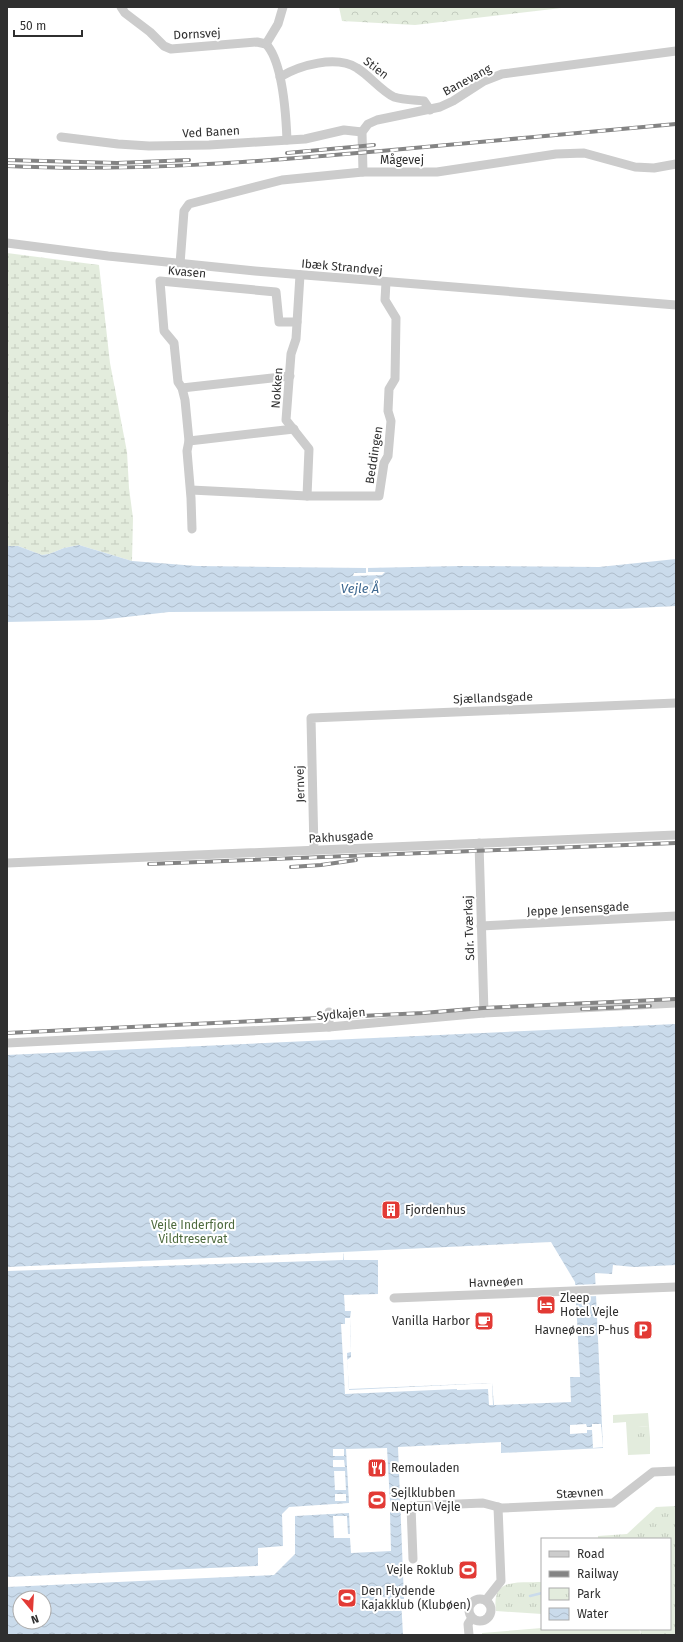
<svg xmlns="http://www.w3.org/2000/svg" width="683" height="1642" font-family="'Fira Sans',sans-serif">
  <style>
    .grass { fill: #e3ecdd }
    .forest { fill: url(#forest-crowns) }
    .wetland { fill: url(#wetland-marsh) }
    .park { fill: url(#park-tufts) }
    .water { fill: url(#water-waves); fill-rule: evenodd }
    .pier { fill: #fff }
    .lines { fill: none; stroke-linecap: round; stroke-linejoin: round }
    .stream { stroke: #cadbeb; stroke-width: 2.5 }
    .minor { stroke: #ccc; stroke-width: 9 }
    .rail-casing { stroke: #848484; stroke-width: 4 }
    .rail { stroke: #fff; stroke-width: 2.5; stroke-dasharray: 8; stroke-linecap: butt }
    .labels { text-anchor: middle; stroke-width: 4; stroke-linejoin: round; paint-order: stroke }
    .street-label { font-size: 12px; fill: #2f2f2f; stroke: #fff }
    .poi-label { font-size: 12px; fill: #2f2f2f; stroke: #fff; text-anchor: start }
    .park-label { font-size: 12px; fill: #4d6a3d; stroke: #fff }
    .water-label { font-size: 13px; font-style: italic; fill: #3e6890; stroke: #fff }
  </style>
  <defs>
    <pattern id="forest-crowns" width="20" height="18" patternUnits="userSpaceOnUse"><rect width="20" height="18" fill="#e3ecdd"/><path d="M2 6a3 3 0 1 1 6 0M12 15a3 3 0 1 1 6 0" fill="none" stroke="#c3cbbe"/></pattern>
    <pattern id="wetland-marsh" width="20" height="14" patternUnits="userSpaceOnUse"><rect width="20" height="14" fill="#e3ecdd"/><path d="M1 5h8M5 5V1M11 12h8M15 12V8" fill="none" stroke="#c3cbbe"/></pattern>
    <pattern id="park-tufts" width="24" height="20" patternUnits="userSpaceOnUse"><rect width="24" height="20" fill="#e3ecdd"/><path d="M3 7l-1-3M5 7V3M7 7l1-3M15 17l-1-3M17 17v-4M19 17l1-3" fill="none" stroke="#c3cbbe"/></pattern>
    <pattern id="water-waves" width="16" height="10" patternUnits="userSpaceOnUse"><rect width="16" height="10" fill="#cadbeb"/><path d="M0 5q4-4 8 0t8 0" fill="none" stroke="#aebcca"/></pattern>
  </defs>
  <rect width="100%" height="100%" fill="#fff"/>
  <g class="grass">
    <polygon points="648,1413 649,1426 638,1427 638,1438 650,1438 650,1454 628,1455 626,1422 613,1423 613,1415"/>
    <polygon points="542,1628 639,1629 641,1635 482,1635 482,1633"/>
  </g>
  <polygon class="forest" points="339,7 570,7 415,25 342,21"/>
  <polygon class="wetland" points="7,253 99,265 110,363 127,452 129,488 133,518 132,561 79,545 64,548 49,554 42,555 18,546 7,546"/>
  <g class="park">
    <polygon points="649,1426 650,1438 638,1438 637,1427"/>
    <polygon points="676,1506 676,1635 641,1635 640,1629 670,1629 670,1539 598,1539 598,1536 627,1534 656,1507"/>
    <path d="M 542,1582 L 542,1614 L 496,1611 C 491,1577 518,1583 542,1582 Z"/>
  </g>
  <g class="water">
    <polygon points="79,545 132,561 197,566 366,568 461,566 599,567 676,559 676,606 618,609 169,612 100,620 7,622 7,546 18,546 42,555 49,554 64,548"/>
    <path d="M 676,1024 L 676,1265 L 634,1267 L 613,1265 L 612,1274 L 595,1273 L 603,1448 L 501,1453 L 501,1442 L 398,1447 L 404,1599 L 401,1599 L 403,1635 L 7,1635 L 7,1055 ZM 551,1242 L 575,1282 L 580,1377 L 570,1377 L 571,1402 L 494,1405 L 492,1383 L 349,1389 L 347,1360 L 351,1357 L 351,1352 L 350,1318 L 351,1311 L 345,1311 L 344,1295 L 378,1294 L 378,1260 L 344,1260 L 343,1252 ZM 20,1598 L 44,1598 L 44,1622 L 20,1622 Z"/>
  </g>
  <g class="pier">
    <polygon points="366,567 368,567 368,572 385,572 382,575 353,576 354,573 366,573"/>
    <polygon points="343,1252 343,1260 7,1271 7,1267"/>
    <polygon points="598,1284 598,1296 574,1297 574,1285"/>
    <polygon points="345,1318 350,1318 351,1352 347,1353 349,1390 492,1383 493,1405 489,1405 488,1389 457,1390 457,1389 345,1394 341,1324 345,1324"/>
    <polygon points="586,1424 587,1427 592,1427 592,1424 601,1424 603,1447 593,1448 592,1430 587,1430 587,1433 570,1434 570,1425"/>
    <polygon points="387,1448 390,1502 401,1502 401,1511 390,1512 391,1551 351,1553 350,1538 334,1538 333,1516 347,1516 348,1534 350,1534 349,1513 295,1516 295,1554 274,1575 7,1587 7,1577 258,1566 258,1548 283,1546 282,1514 289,1507 349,1503 346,1449"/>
    <rect x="333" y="1449" width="11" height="7"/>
    <polygon points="333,1460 344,1460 345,1467 333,1467"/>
    <polygon points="334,1471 345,1471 346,1490 335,1490"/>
    <rect x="335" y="1494" width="11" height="7"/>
    <polygon points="367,1587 388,1600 401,1599 401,1604 360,1606 360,1601 379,1600 369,1593"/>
  </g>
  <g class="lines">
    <polyline class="stream" points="530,1596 542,1593"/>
    <g class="minor">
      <polyline points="121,7 125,13 150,32 164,46 171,49 257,42 266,44"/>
      <path d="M 266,44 C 283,62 286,115 287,140"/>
      <polyline points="266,44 278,24 283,7"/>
      <path d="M 280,77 C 300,65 336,55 357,68 C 369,75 381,91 394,97 C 403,100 415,100 424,101 L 430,110"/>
      <polyline points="61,137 118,144 149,146 209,145 305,139 344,130 362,132"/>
      <polyline points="363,172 362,132 368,124 377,120 440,107 453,101 484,81 502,74 676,51"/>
      <polyline points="7,243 108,256 255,271 676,305"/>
      <polyline points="180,264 184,211 189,204 282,180 363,172 437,172 556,154 584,153 635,167 654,168 676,164"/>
      <polyline points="300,275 296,339 291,354 286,420 309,449 307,496"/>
      <polyline points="182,388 290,376"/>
      <polyline points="189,441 294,429"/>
      <polyline points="191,490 307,496 379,496 384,463 388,456 391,421 388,411 389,389 395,379 396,318 385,300 386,282"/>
      <polyline points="192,529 191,498 187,451 189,441 185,400 182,388 178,382 174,343 164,331 160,281 276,292 279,322 297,322"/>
      <polyline points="479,843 484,1013"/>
      <polyline points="314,850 311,718 676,703"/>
      <polyline points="7,863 676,835"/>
      <polyline points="481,926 676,916"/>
      <polyline points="329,1012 329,1027"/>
      <polyline points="7,1043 329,1027 484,1013 676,1003"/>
      <polyline points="394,1298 676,1287"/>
      <polyline points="413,1559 411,1506 483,1503 502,1508 613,1503 653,1472 676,1471"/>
      <circle cx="480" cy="1610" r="11"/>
      <polyline points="486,1600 501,1581 498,1507"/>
      <polyline points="469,1635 468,1624 472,1618"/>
    </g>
    <g class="rail-casing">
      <g id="rail">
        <polyline points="287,153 374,145"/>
        <polyline points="7,160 117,163 189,160"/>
        <path d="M 7,166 C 133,172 255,162 381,151 C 479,142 578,133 676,124"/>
        <polyline points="149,864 676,843"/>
        <polyline points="291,867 321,865 356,860"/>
        <polyline points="582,1009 650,1006"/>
        <polyline points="7,1033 423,1013 483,1008 676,999"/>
      </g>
    </g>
    <use href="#rail" class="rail"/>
  </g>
  <defs>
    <g id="building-square" transform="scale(1)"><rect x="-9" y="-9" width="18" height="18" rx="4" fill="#e23a35" stroke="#fff"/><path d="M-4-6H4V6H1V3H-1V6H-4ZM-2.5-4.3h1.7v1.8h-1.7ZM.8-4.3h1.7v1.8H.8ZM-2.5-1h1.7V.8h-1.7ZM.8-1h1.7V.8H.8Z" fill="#fff"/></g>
    <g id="hotel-square" transform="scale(1)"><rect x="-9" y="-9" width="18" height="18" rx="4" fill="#e23a35" stroke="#fff"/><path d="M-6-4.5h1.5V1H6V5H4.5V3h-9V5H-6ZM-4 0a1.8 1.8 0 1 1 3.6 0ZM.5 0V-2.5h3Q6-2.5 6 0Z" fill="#fff"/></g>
    <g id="cafe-square" transform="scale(1)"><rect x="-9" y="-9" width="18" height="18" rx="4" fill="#e23a35" stroke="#fff"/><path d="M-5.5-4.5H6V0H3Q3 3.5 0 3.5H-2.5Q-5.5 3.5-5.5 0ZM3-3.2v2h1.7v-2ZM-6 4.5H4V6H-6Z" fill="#fff"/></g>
    <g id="parking-square" transform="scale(1)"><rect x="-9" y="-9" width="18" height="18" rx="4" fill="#e23a35" stroke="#fff"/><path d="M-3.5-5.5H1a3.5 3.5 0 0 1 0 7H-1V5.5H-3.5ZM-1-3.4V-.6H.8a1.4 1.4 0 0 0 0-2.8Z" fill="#fff"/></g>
    <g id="restaurant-square" transform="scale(1)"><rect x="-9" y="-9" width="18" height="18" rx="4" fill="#e23a35" stroke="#fff"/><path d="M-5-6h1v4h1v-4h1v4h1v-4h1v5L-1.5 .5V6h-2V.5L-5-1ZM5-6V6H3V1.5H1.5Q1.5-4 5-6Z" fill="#fff"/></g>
    <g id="stadium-square" transform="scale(1)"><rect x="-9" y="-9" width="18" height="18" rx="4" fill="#e23a35" stroke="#fff"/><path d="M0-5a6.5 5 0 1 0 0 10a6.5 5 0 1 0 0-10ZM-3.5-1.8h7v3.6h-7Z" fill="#fff"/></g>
  </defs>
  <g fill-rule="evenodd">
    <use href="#building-square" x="391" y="1210"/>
    <use href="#hotel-square" x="546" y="1305"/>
    <use href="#cafe-square" x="484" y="1321"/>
    <use href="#parking-square" x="643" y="1330"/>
    <use href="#restaurant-square" x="377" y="1468"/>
    <use href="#stadium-square" x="377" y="1500"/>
    <use href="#stadium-square" x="468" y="1570"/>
    <use href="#stadium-square" x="347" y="1598"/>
  </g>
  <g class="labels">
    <g class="street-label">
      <text transform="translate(197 34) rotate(-3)" y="4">Dornsvej</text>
      <text transform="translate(376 68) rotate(37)" y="4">Stien</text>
      <text transform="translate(467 80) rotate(-28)" y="4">Banevang</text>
      <text transform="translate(211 132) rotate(-3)" y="4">Ved Banen</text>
      <text x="402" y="164">Mågevej</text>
      <text transform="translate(342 267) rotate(5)" y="4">Ibæk Strandvej</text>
      <text transform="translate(187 272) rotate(5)" y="4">Kvasen</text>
      <text transform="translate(277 388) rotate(-86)" y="4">Nokken</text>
      <text transform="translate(374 455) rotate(-81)" y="4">Beddingen</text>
      <text transform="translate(493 698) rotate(-2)" y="4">Sjællandsgade</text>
      <text transform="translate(300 784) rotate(-92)" y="4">Jernvej</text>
      <text transform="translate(341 837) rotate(-3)" y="4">Pakhusgade</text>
      <text transform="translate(578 909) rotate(-3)" y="4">Jeppe Jensensgade</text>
      <text transform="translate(469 928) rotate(-92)" y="4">Sdr. Tværkaj</text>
      <text transform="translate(341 1014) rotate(-5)" y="4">Sydkajen</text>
      <text transform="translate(496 1282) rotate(-2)" y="4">Havneøen</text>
      <text transform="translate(580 1493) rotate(-3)" y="4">Stævnen</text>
    </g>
    <g class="poi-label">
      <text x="405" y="1214">Fjordenhus</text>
      <text x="560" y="1302">Zleep<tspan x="560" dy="14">Hotel Vejle</tspan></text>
      <text x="470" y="1325" text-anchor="end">Vanilla Harbor</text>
      <text x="629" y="1334" text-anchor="end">Havneøens P-hus</text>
      <text x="391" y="1472">Remouladen</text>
      <text x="391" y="1497">Sejlklubben<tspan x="391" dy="14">Neptun Vejle</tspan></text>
      <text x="454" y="1574" text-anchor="end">Vejle Roklub</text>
      <text x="361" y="1595">Den Flydende<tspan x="361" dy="14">Kajakklub (Klubøen)</tspan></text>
    </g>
    <g class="park-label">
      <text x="193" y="1229">Vejle Inderfjord<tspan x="193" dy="14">Vildtreservat</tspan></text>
    </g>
    <g class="water-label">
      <text x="360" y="593">Vejle Å</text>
    </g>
  </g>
  <rect width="683" height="1642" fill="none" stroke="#2f2f2f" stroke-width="16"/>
  <rect x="541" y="1538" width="130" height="92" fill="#ffffff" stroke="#acacac"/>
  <rect x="549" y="1551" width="20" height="6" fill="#cccccc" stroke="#acacac"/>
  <text x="577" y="1558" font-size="12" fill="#2f2f2f">Road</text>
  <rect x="549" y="1571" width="20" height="6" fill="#848484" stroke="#acacac"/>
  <text x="577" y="1578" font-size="12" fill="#2f2f2f">Railway</text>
  <rect x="549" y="1588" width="20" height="12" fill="url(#park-tufts)" stroke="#acacac"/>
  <text x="577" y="1598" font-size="12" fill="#2f2f2f">Park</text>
  <rect x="549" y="1608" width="20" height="12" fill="url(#water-waves)" stroke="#acacac"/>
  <text x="577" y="1618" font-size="12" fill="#2f2f2f">Water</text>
  <g transform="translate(32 1610) rotate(162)"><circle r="19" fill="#ffffff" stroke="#acacac"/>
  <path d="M0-3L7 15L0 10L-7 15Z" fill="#e23a35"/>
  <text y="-6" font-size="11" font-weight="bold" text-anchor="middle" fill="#2f2f2f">N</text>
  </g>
  <path d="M14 30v6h68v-6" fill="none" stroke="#2f2f2f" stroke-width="2"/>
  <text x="20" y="30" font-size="12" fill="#2f2f2f" stroke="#ffffff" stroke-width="3" paint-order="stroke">50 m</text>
</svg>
